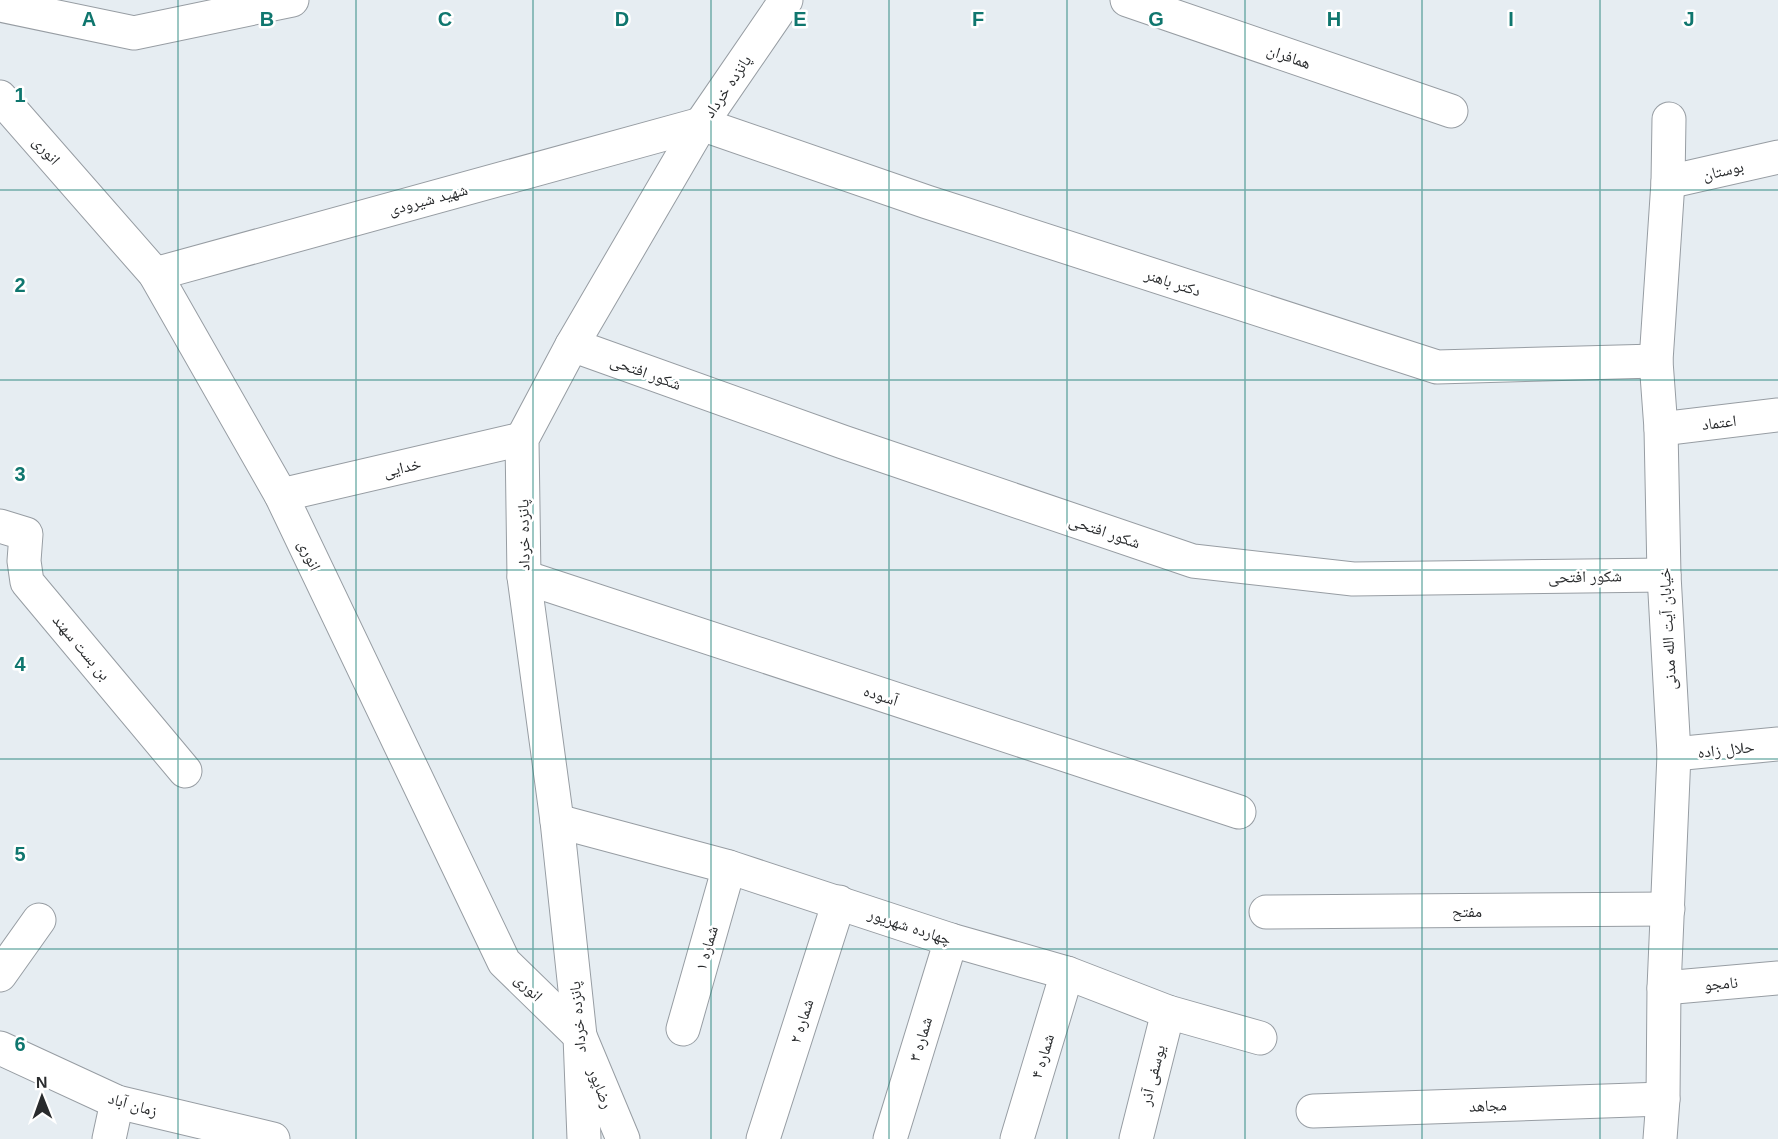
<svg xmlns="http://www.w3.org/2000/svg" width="1778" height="1139" font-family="Arial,'Noto Naskh Arabic',sans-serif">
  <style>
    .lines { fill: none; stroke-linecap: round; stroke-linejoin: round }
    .minor-casing { stroke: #979da3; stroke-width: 35 }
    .minor { stroke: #fff; stroke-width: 33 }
    .grid { fill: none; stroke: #0f766e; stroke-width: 1.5; stroke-opacity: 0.55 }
    .labels { text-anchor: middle; stroke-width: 5; stroke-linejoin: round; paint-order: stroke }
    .street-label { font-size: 16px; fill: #292b2d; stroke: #fff }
    .grid-label { font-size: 20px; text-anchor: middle; font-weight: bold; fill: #0f766e; stroke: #fff; stroke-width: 5; stroke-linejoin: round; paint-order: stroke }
  </style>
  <rect width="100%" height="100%" fill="#e6edf2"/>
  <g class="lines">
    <g class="minor-casing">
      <g id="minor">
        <polyline points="1127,0 1451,111"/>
        <polyline points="0,5 134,33 292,0"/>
        <polyline points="0,97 155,274 281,495 504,962 580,1036 623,1139"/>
        <polyline points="1668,182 1778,157"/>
        <polyline points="155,274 701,124 927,202 1437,367 1656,361"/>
        <polyline points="572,345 843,442 1193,561 1353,579 1664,575"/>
        <polyline points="1661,429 1778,415"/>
        <polyline points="281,495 522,439"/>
        <polyline points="0,526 26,534 24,561 27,582 185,771"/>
        <polyline points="524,577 1239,812"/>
        <polyline points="1674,754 1778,744"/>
        <polyline points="557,821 729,867 951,940 1067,973 1168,1012 1260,1038"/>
        <polyline points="1266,912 1668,909"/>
        <polyline points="0,975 39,920"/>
        <polyline points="1664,988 1778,978"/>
        <polyline points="683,1029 729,867"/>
        <polyline points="0,1048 117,1102 273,1139"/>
        <polyline points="1313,1111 1663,1099"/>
        <polyline points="109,1139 117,1102"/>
        <polyline points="584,1139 580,1036 557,821 524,577 522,439 572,345 701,124 786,0"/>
        <polyline points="763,1139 839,902"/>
        <polyline points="890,1139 951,940"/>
        <polyline points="1017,1139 1067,973"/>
        <polyline points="1136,1139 1168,1012"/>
        <polyline points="1660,1139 1663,1099 1664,988 1674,754 1664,575 1661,429 1656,361 1668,182 1669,119"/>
      </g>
    </g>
    <use href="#minor" class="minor"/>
  </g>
  <path class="grid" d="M 178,0 L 178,1139M 356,0 L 356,1139M 533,0 L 533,1139M 711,0 L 711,1139M 889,0 L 889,1139M 1067,0 L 1067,1139M 1245,0 L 1245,1139M 1422,0 L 1422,1139M 1600,0 L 1600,1139M 0,190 L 1778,190M 0,380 L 1778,380M 0,570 L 1778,570M 0,759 L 1778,759M 0,949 L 1778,949"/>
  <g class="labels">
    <g class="street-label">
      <text transform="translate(1289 56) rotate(19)" y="6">همافران</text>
      <text transform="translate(727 86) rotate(-56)" y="6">پانزده خرداد</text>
      <text transform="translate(47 150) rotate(49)" y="6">انوری</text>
      <text transform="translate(1723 170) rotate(-13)" y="6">بوستان</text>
      <text transform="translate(428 199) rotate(-15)" y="6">شهید شیرودی</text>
      <text transform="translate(1173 282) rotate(18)" y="6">دکتر باهنر</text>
      <text transform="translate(646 372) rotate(20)" y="6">شکور افتحی</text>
      <text transform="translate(1719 422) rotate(-7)" y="6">اعتماد</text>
      <text transform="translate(402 467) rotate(-13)" y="6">خدایی</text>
      <text transform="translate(1105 531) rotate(19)" y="6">شکور افتحی</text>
      <text transform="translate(523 535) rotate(-91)" y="6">پانزده خرداد</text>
      <text transform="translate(310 555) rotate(65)" y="6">انوری</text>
      <text transform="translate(1585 576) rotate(-1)" y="6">شکور افتحی</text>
      <text transform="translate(1667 629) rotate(-93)" y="6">خیابان آیت الله مدنی</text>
      <text transform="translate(82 647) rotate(50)" y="6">بن بست سهند</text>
      <text transform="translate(881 695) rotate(18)" y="6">آسوده</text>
      <text transform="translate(1726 749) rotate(-6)" y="6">حلال زاده</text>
      <text x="1467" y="917">مفتح</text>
      <text transform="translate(910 926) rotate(18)" y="6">چهارده شهریور</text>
      <text transform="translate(706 948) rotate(-74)" y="6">شماره ۱</text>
      <text transform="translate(1721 983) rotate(-5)" y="6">نامجو</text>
      <text transform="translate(529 987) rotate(44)" y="6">انوری</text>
      <text transform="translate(577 1017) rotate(-95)" y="6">پانزده خرداد</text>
      <text transform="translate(801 1021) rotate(-72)" y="6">شماره ۲</text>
      <text transform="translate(920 1039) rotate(-73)" y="6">شماره ۳</text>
      <text transform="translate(1042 1056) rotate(-73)" y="6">شماره ۴</text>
      <text transform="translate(1152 1075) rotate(-76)" y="6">یوسفی آذر</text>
      <text transform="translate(601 1088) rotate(68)" y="6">رضاپور</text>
      <text transform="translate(133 1104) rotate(16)" y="6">زمان آباد</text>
      <text transform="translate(1488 1105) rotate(-2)" y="6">مجاهد</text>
    </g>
  </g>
  <g class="grid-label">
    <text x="89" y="26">A</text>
    <text x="267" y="26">B</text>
    <text x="445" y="26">C</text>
    <text x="622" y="26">D</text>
    <text x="800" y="26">E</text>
    <text x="978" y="26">F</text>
    <text x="1156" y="26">G</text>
    <text x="1334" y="26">H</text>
    <text x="1511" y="26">I</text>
    <text x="1689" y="26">J</text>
    <text x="20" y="102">1</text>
    <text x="20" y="292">2</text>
    <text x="20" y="481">3</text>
    <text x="20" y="671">4</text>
    <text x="20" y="861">5</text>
    <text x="20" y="1051">6</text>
  </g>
  <g transform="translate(42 1097) rotate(359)" stroke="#ffffff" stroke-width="4.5" paint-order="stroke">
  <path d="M0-4.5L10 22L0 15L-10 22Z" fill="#292b2d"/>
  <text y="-9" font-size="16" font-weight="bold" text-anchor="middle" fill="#292b2d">N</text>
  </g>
</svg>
